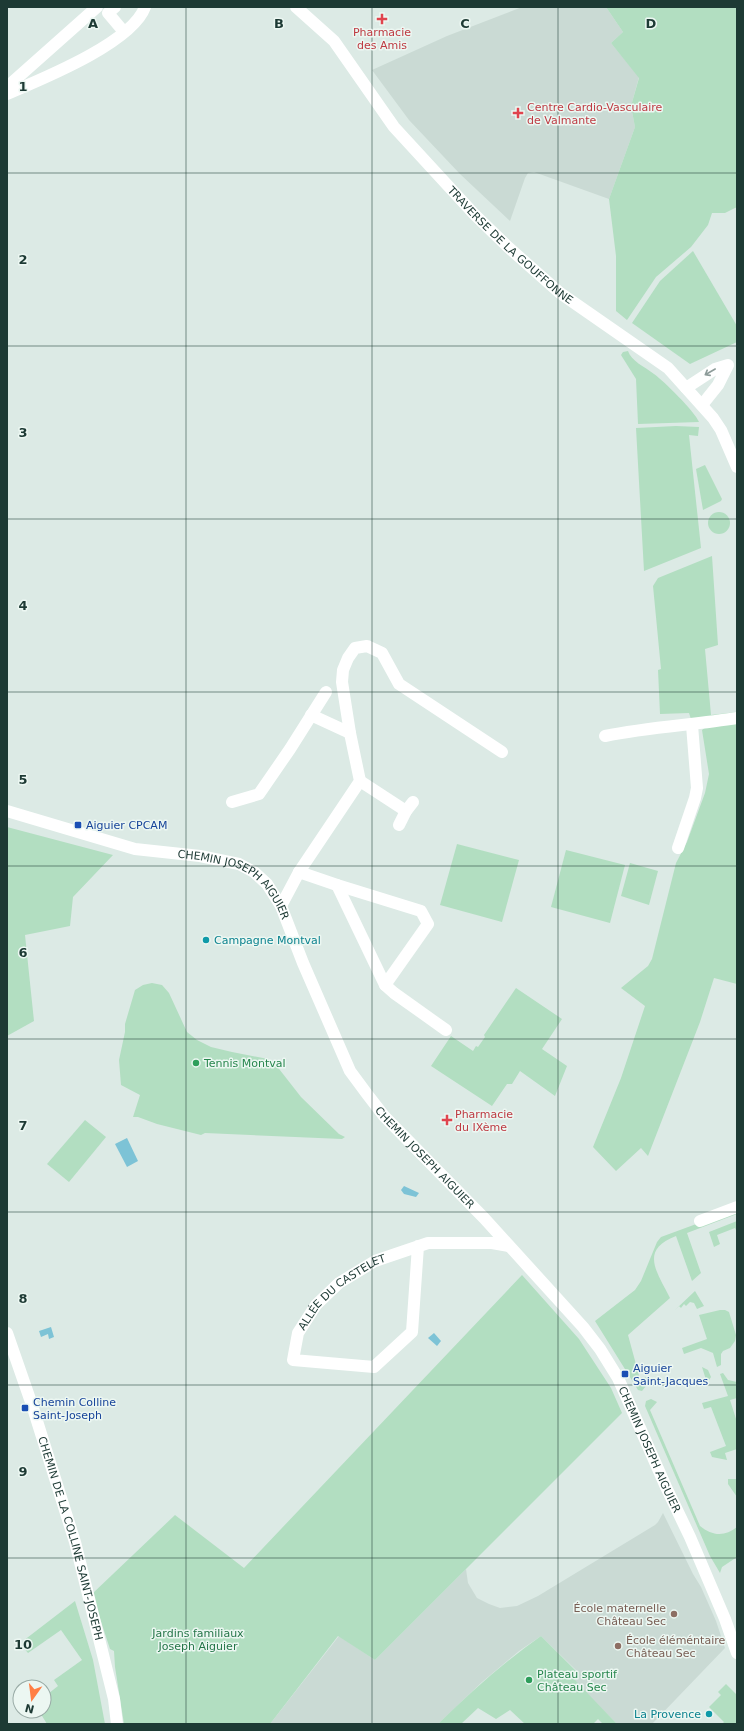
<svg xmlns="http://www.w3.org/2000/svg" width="744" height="1731" font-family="'DejaVu Sans',sans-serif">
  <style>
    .built { fill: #cadad4 }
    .green { fill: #b2dec1 }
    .water { fill: #7dc3d6 }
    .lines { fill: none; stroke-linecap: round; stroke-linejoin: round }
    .minor { stroke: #fff; stroke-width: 12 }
    .oneway { stroke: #8e9c9a }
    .grid { fill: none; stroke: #1d3a34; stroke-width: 1; stroke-opacity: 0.55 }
    .health-dot { fill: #e0444e; stroke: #ecf7f2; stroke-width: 1.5 }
    .transit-dot { fill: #1a4fb4; stroke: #ecf7f2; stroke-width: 1.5 }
    .culture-dot { fill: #0f9aa8; stroke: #ecf7f2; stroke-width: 1.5 }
    .leisure-dot { fill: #2e9e5b; stroke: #ecf7f2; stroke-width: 1.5 }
    .education-dot { fill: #8d6e63; stroke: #ecf7f2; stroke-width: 1.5 }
    .labels { text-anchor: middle; stroke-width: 3; stroke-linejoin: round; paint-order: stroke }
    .health-label { font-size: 11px; fill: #be3a42; stroke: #ecf7f2; text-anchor: start }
    .street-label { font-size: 11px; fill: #1d3a34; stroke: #ecf7f2 }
    .transit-label { font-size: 11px; fill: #164399; stroke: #ecf7f2; text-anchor: start }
    .culture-label { font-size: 11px; fill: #0d838f; stroke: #ecf7f2; text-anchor: start }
    .leisure-label { font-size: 11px; fill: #27864d; stroke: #ecf7f2; text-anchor: start }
    .education-label { font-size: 11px; fill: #785e54; stroke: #ecf7f2; text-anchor: end }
    .park-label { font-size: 11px; fill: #247548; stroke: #ecf7f2 }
    .grid-label { font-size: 13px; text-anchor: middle; font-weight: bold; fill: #1d3a34; stroke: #ecf7f2; stroke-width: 3; stroke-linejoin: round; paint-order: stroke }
  </style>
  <rect width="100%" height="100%" fill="#dceae5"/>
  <g class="built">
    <polygon points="522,7 606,7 623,32 611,43 639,77 631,106 635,127 609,199 534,172 528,173 525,178 510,221 460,174 409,120 372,70 447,36"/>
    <polygon points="663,1513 693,1574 701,1587 716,1621 725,1648 652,1724 617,1724 572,1678 578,1672 541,1636 519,1651 482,1682 438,1724 270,1724 339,1636 375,1660 466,1569 468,1583 477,1598 489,1604 500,1608 517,1606 538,1596 655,1525 658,1522"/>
  </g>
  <g class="green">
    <polygon points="606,7 737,7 737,207 725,213 712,213 708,225 691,247 656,277 627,320 616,311 616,256 609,199 635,127 631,106 639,78 611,43 623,32"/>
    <polygon points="693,251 737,326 737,342 690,364 632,323 660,281"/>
    <path d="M 628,351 C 631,361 645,367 654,374 C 664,381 695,412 699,422 L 638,424 L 636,379 L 621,355 L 623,352 Z"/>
    <polygon points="676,426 699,427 698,436 689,435 701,548 644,571 636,428"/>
    <polygon points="705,465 722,499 721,501 703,510 696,469"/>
    <circle cx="719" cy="523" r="11"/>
    <polygon points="712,556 718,645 705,649 711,715 737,712 737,715 691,719 689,713 660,714 658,670 661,669 653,586 658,578"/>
    <polygon points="737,723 737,984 714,978 700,1022 648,1156 641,1148 616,1171 593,1147 621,1078 645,1006 621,988 648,966 652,959 676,863 687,842 705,793 709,774 702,730 706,727"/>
    <polygon points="7,827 113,855 73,897 70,926 25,935 34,1021 7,1036"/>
    <polygon points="457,844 519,860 502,922 440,905"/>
    <polygon points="566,850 625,865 610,923 551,907"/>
    <polygon points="630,863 658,871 649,905 621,896"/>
    <polygon points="152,983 162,985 169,993 187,1032 197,1040 211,1047 232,1052 268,1059 276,1065 301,1097 339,1134 345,1137 342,1139 205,1133 201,1135 157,1124 138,1117 133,1117 140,1095 121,1085 119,1060 125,1032 125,1024 135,990 143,985"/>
    <polygon points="516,988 562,1019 542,1049 567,1066 555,1096 520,1071 512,1084 507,1084 492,1106 431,1066 451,1036 473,1051 476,1046 478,1047 485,1037 484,1035"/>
    <polygon points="85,1120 106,1137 69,1182 47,1164"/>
    <path d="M 737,1209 L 737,1214 L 687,1233 L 701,1273 L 692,1281 L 676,1236 C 639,1250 657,1272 670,1298 L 628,1335 L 640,1379 L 647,1377 L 649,1382 L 642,1391 L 638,1390 L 595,1321 L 635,1290 L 641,1281 L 657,1242 L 661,1237 Z"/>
    <polygon points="737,1221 737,1232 735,1228 717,1235 720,1244 714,1247 709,1232"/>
    <polygon points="522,1275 579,1339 611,1388 622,1413 375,1660 338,1636 270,1724 124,1724 115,1667 114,1651 110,1649 92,1594 175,1515 244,1568"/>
    <polygon points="695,1291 704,1306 697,1309 694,1303 690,1302 686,1306 684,1304 681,1308 679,1306 675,1310"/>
    <polygon points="720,1310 725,1310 729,1312 736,1335 735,1341 730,1348 723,1351 721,1354 721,1365 717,1367 713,1353 701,1348 684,1354 682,1348 707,1339 699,1315"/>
    <polygon points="702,1367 708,1370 711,1377 707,1383"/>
    <polygon points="723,1373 728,1380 737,1382 737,1398 730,1400 737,1422 737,1449 725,1453 727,1460 712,1457 710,1452 726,1446 711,1407 704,1409 702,1403 728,1396 720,1374"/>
    <path d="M 651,1399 L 657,1402 L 650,1410 L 700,1526 C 712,1536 725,1537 737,1527 L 737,1557 L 722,1567 L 720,1573 L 710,1556 L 645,1406 L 646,1401 Z"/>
    <polygon points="728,1479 737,1479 737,1497 728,1484"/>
    <polygon points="75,1601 93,1660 105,1724 47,1724 39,1711 44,1711 44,1697 58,1686 54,1680 82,1660 61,1630 28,1653 22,1646 23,1641"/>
    <path d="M 541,1636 L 578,1673 L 573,1678 L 617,1724 L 603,1724 L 598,1719 L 593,1724 L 525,1724 L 510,1710 L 496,1719 L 478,1708 L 461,1724 L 438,1724 C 471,1692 504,1662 541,1636 Z"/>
    <polygon points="726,1684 737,1695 737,1724 722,1724 724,1722 709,1707 721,1695 718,1692"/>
  </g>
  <g class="water">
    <polygon points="127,1138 138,1161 127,1167 115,1144"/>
    <polygon points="404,1186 419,1193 416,1197 404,1194 401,1190"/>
    <polygon points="51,1327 54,1337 49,1339 48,1334 41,1337 39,1331"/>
    <polygon points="434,1333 441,1341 437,1346 428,1338"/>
  </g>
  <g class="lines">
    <g class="minor">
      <polyline points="115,7 108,13 124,32"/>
      <path id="s1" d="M 296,7 L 334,41 L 394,127 L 474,214 L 508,247 L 560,293 L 668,368 L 713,418 L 721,430 L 737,467"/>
      <polyline points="7,87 97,7"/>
      <path d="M 7,94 C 42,79 132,43 145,7"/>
      <polyline points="686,388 715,369 728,365 718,385 702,405"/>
      <polyline points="311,715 350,733"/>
      <path d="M 605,736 C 649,727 693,725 737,718"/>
      <polyline points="360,781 406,811"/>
      <polyline points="232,802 259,794 290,749 326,692"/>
      <path id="s2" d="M 7,811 L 135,849 L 200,856 L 239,864 L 254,872 L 267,884 L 281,906 L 303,963 L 350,1071 L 367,1094 L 384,1116 L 484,1218 L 583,1327 L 600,1349 L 618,1378 L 666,1487 L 690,1537 L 725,1619 L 737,1653"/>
      <polyline points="399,825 406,811 413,802"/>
      <polyline points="678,848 695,798 697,788 692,725"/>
      <polyline points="299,872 337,885 421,911 428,924 385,985"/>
      <polyline points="337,885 385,985 394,993 446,1030"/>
      <polyline points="281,906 299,872 360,781 350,733 342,682 343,670 348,658 355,648 367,646 382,653 399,684 502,752"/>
      <polyline points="700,1221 737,1207"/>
      <path id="s3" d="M 418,1246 L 412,1332 L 374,1367 L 293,1360 L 298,1333 L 316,1305 L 339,1283 L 375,1261 L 428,1243 L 492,1243 L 509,1246"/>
      <path id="s4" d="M 7,1333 L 32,1405 L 75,1542 L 114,1699 L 117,1724"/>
    </g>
  </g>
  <defs><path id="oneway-shaft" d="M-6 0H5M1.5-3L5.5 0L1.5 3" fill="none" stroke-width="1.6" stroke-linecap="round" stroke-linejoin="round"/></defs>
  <use class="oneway" href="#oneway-shaft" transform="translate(710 372) rotate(150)"/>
  <path class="grid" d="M 186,7 L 186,1724M 372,7 L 372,1724M 558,7 L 558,1724M 7,173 L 737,173M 7,346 L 737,346M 7,519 L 737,519M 7,692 L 737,692M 7,866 L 737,866M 7,1039 L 737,1039M 7,1212 L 737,1212M 7,1385 L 737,1385M 7,1558 L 737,1558"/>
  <g class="health-dot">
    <path d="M380 13h4v4h4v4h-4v4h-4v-4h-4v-4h4z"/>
    <path d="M516 107h4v4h4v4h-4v4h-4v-4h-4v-4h4z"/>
    <path d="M445 1114h4v4h4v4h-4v4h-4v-4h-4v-4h4z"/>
  </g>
  <g class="transit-dot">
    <rect x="74" y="821" width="8" height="8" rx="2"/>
    <rect x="621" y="1370" width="8" height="8" rx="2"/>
    <rect x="21" y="1404" width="8" height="8" rx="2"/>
  </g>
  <g class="culture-dot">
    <circle cx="206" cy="940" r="4"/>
    <circle cx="709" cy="1714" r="4"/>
  </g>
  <g class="leisure-dot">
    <circle cx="196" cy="1063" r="4"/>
    <circle cx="529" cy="1680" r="4"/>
  </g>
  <g class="education-dot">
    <circle cx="674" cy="1614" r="4"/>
    <circle cx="618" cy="1646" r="4"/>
  </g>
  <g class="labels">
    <g class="health-label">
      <text x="382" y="36" text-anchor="middle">Pharmacie<tspan x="382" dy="13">des Amis</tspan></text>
      <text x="527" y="111">Centre Cardio-Vasculaire<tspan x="527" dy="13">de Valmante</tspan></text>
      <text x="455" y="1118">Pharmacie<tspan x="455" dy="13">du IXème</tspan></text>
    </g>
    <g class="street-label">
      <text dy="4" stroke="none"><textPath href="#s1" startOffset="322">TRAVERSE DE LA GOUFFONNE</textPath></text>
      <text dy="4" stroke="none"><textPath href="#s2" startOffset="245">CHEMIN JOSEPH AIGUIER</textPath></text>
      <text dy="4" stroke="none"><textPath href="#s2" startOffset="593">CHEMIN JOSEPH AIGUIER</textPath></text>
      <text dy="4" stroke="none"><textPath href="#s3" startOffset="308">ALLÉE DU CASTELET</textPath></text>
      <text dy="4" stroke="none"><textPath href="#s2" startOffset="965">CHEMIN JOSEPH AIGUIER</textPath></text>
      <text dy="4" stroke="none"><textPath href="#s4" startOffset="215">CHEMIN DE LA COLLINE SAINT-JOSEPH</textPath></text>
    </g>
    <g class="transit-label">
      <text x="86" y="829">Aiguier CPCAM</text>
      <text x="633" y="1372">Aiguier<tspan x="633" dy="13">Saint-Jacques</tspan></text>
      <text x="33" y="1406">Chemin Colline<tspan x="33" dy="13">Saint-Joseph</tspan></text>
    </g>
    <g class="culture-label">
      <text x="214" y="944">Campagne Montval</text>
      <text x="701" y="1718" text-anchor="end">La Provence</text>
    </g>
    <g class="leisure-label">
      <text x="204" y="1067">Tennis Montval</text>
      <text x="537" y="1678">Plateau sportif<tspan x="537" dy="13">Château Sec</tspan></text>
    </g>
    <g class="education-label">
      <text x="666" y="1612">École maternelle<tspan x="666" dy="13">Château Sec</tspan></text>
      <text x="626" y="1644" text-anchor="start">École éléméntaire<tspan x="626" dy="13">Château Sec</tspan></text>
    </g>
    <g class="park-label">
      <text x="198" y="1637">Jardins familiaux<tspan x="198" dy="13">Joseph Aiguier</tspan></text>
    </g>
  </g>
  <g class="grid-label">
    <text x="93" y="28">A</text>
    <text x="279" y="28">B</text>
    <text x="465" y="28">C</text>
    <text x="651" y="28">D</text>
    <text x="23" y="91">1</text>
    <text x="23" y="264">2</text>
    <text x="23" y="437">3</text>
    <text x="23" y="610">4</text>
    <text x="23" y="784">5</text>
    <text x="23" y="957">6</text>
    <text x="23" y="1130">7</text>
    <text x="23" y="1303">8</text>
    <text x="23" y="1476">9</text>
    <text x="23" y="1649">10</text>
  </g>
  <rect width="744" height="1731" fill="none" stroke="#1d3a34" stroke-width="16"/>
  <g transform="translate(32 1699) rotate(194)"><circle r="19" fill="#ecf7f2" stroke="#99aba6"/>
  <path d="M0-3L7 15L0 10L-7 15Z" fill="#ff7f45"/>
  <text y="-6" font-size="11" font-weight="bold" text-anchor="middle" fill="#1d3a34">N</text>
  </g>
</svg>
